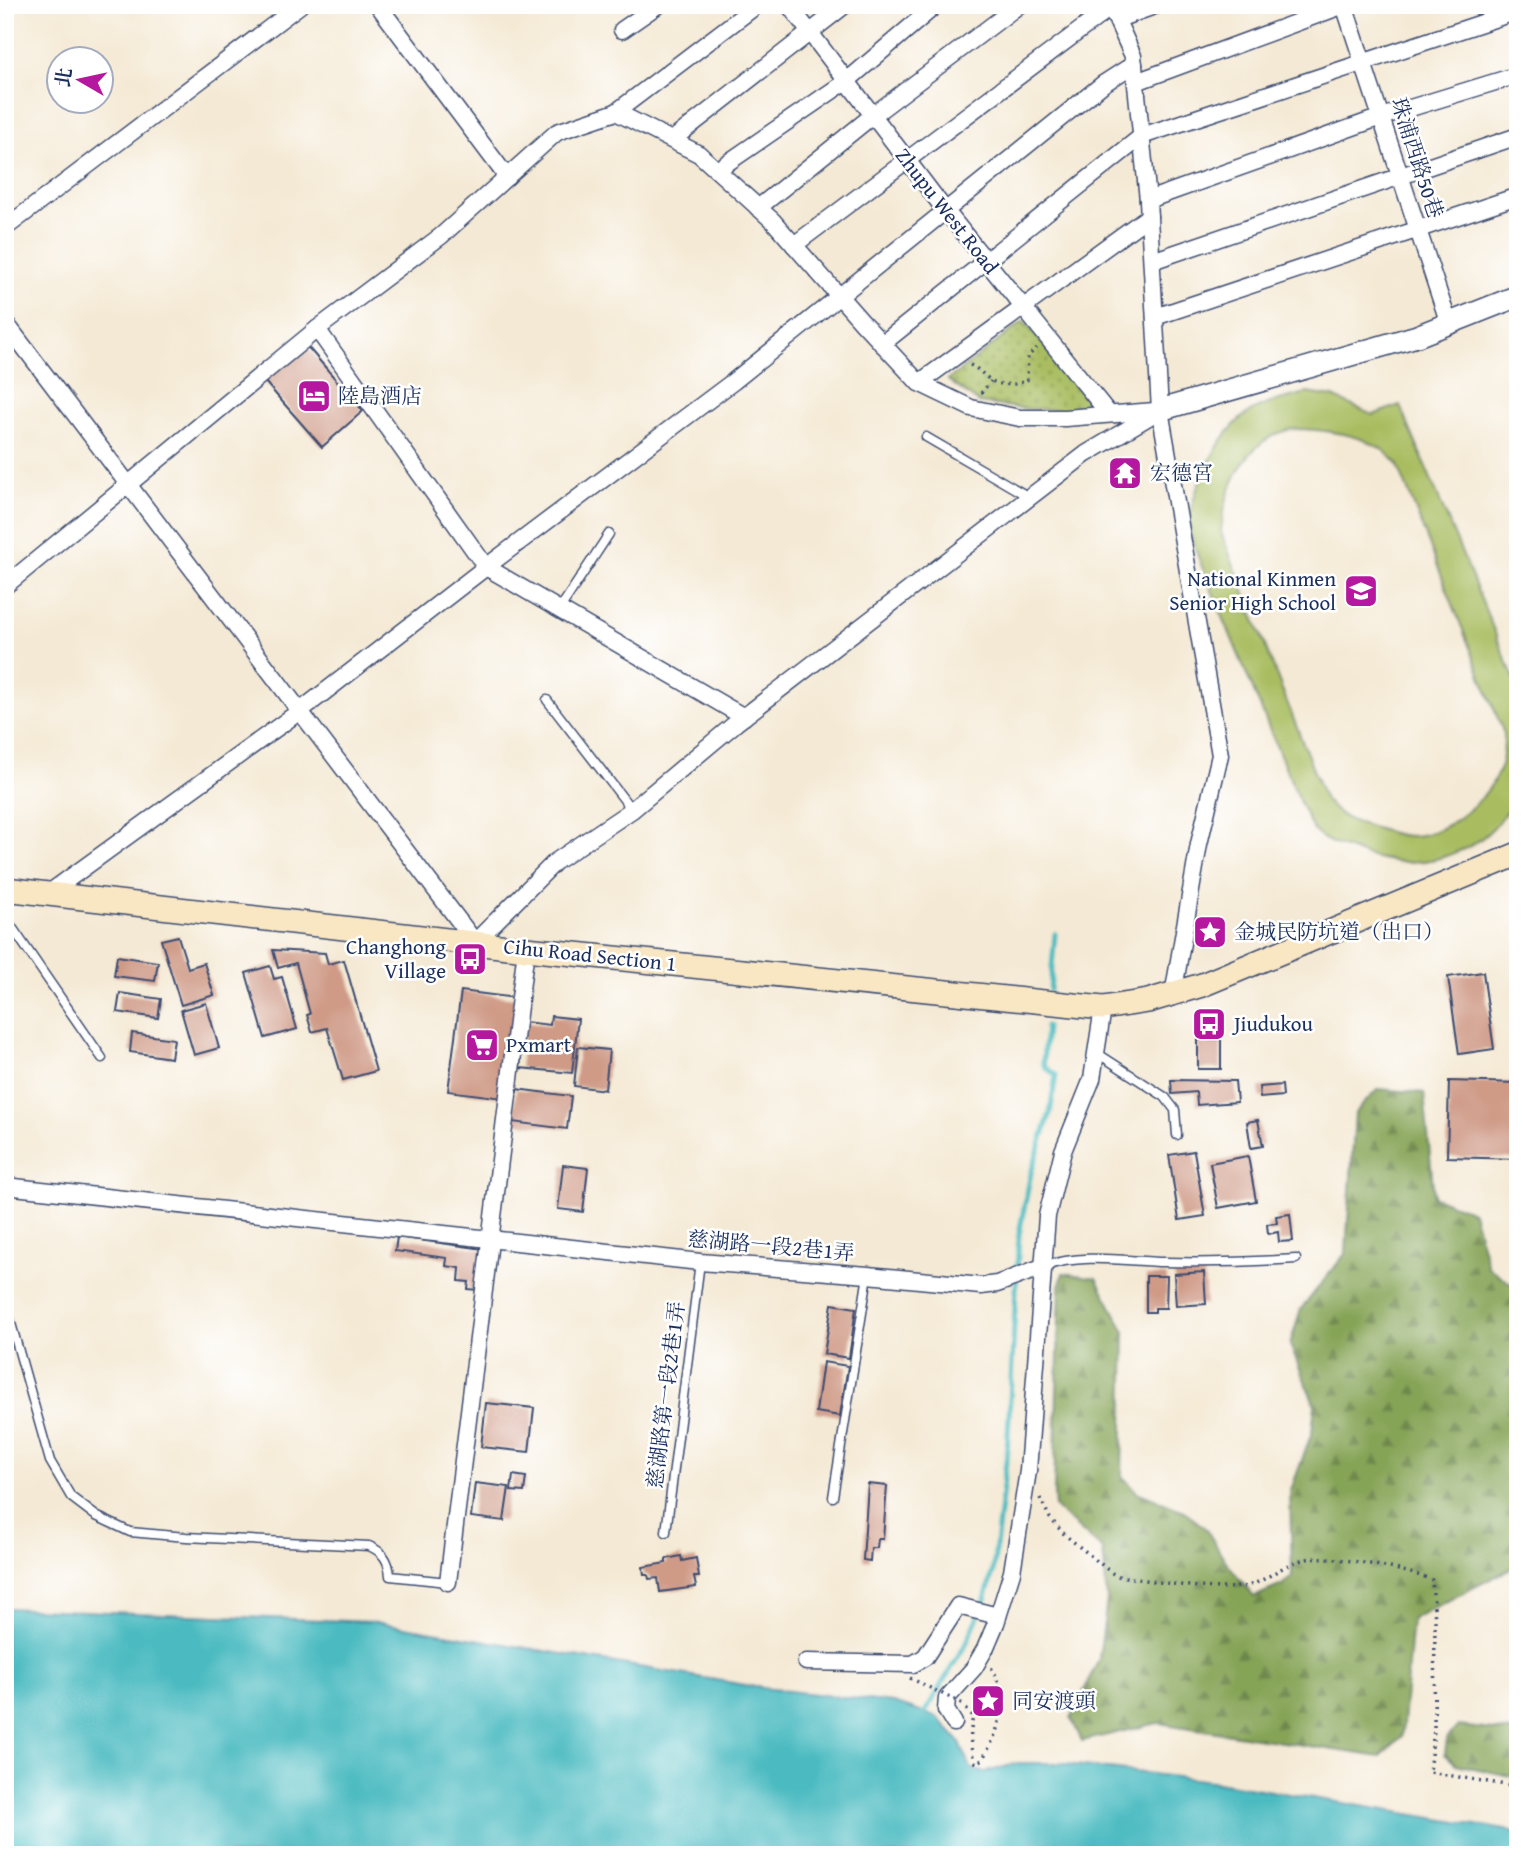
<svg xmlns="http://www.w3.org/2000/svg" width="1523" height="1860" font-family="'Gentium Book Plus','Noto Serif TC',serif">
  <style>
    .forest { fill: url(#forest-firs); stroke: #506a5a; stroke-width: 2 }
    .park { fill: url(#park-dots); stroke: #627660; stroke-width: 2 }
    .pitch { fill: #a9bd61; stroke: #627660; stroke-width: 2; fill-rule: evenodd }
    .water { fill: #4cbbc1; stroke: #347590; stroke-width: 2 }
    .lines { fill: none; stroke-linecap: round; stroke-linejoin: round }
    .stream { stroke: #4cbbc1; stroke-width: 5 }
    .building { fill: #cf9a86 }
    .service-casing { stroke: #3c4b70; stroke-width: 11 }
    .minor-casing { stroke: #3c4b70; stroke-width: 19 }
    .tertiary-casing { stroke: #3c4b70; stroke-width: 24 }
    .secondary-casing { stroke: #3c4b70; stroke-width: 26 }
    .path { stroke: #3c4b70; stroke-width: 3.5; stroke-dasharray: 2 5; stroke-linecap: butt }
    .service { stroke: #fff; stroke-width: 8 }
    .minor { stroke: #fff; stroke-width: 16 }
    .tertiary { stroke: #fff; stroke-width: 21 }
    .secondary { stroke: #f9e7c3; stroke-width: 23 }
    .path-bridge { stroke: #3c4b70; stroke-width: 3.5; stroke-dasharray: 2 5; stroke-linecap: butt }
    .labels { text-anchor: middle; stroke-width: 5; stroke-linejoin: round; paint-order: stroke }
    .street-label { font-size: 21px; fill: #1b2f5e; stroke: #fff }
    .poi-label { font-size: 21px; fill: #1b2f5e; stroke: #fff; text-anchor: start }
  </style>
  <defs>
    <pattern id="forest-firs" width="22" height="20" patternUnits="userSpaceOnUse" patternTransform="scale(1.75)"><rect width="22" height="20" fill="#86a457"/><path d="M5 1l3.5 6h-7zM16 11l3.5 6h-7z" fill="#6d864b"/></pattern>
    <pattern id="park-dots" width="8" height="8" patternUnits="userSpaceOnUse" patternTransform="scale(1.75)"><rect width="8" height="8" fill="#a9bd61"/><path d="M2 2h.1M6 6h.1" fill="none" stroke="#899a53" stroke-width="1.8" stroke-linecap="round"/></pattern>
  </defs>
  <rect width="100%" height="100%" fill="#fff"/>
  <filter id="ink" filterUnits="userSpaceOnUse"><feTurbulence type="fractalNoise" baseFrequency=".0143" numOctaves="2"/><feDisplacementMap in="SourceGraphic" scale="14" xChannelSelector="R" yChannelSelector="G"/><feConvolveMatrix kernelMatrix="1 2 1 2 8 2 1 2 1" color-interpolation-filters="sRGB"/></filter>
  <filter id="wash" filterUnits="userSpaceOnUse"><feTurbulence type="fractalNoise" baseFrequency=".00686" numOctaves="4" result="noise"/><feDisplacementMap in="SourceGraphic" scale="28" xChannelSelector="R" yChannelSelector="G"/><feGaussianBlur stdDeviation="1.57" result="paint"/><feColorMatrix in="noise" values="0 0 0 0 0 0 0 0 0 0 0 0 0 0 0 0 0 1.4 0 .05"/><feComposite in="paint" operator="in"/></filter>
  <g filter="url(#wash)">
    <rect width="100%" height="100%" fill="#f4e9d4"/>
    <g class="forest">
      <polygon points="1378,1089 1424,1093 1434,1197 1473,1212 1488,1267 1510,1283 1518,1281 1518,1565 1412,1619 1402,1736 1380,1757 1158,1723 1082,1741 1071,1718 1099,1659 1107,1600 1103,1550 1055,1508 1054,1493 1060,1286 1063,1273 1096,1278 1125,1332 1122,1476 1137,1492 1184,1511 1206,1529 1225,1560 1254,1597 1282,1585 1292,1577 1290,1493 1312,1432 1315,1405 1290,1345 1301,1309 1346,1253 1355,1113"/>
      <polygon points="1458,1726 1518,1733 1518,1778 1456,1764 1445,1754 1447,1738"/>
    </g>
    <polygon class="park" points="1024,321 1094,407 1065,410 1029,409 979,403 948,380"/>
    <path class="pitch" d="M 1307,393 L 1333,397 L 1373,415 L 1400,405 L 1518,688 L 1518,798 C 1503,817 1487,839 1464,849 C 1422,869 1386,864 1345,848 C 1336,845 1323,840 1316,833 C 1310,827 1306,813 1301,805 L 1198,557 C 1196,549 1191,539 1190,531 C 1185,498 1221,428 1250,412 C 1267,402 1288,398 1307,393 ZM 1291,429 C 1319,429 1355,433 1380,448 C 1386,452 1392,458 1397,463 L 1504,734 C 1504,743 1504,753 1502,761 C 1494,796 1447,836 1411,836 C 1399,836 1387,832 1375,828 C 1351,821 1341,819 1325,800 L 1221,532 C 1225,487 1244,441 1291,429 Z"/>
    <polygon class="water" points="5,1608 375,1622 763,1688 893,1703 937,1717 960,1742 970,1767 977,1771 987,1772 1018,1763 1058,1763 1211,1781 1518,1832 1518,1855 5,1855"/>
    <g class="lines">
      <g class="stream">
        <polyline points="1050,990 1055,934"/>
        <polyline points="922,1717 967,1642 985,1600 993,1571 1007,1453 1019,1234 1031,1173 1050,1113 1056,1075 1046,1068 1043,1063 1046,1026"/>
      </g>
    </g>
    <g id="blocks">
      <g class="building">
        <polygon points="306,345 363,411 322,447 265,382"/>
        <polygon points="178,936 188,968 204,963 214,995 181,1005 161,940"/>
        <polygon points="273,950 325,953 328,964 344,960 376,1071 343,1080 327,1028 312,1032 307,1015 310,1014 296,963 278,968"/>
        <polygon points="117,956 158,962 155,981 114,976"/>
        <polygon points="270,966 274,979 282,977 297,1029 265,1038 246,973"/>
        <polygon points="1483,972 1494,1049 1459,1054 1448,977"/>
        <polygon points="461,991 516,998 503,1098 448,1091"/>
        <polygon points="120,993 161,999 158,1018 117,1012"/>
        <polygon points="206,1003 219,1048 194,1055 181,1010"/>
        <polygon points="551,1016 578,1019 572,1073 520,1068 525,1022 550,1025"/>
        <polygon points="132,1033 174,1039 171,1058 130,1052"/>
        <polygon points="1221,1039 1221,1069 1198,1069 1198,1040"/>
        <polygon points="578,1047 609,1050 605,1090 574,1086"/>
        <polygon points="1171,1080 1235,1081 1237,1102 1197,1105 1196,1092 1172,1094"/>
        <polygon points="1449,1081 1518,1083 1518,1159 1447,1157"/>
        <polygon points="1282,1085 1283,1096 1260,1098 1259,1087"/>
        <polygon points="516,1089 571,1096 567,1129 512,1122"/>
        <polygon points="1258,1120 1263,1146 1251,1148 1247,1122"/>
        <polygon points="1194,1151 1205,1216 1179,1220 1169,1155"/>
        <polygon points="1248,1156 1256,1201 1218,1208 1210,1163"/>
        <polygon points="563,1165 588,1168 583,1212 558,1209"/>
        <polygon points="1290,1214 1293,1241 1279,1242 1278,1232 1268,1234 1267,1224 1277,1223 1276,1216"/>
        <polygon points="397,1237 484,1249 478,1290 468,1289 469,1282 459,1281 460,1268 446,1266 447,1258 395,1251"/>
        <polygon points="1204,1272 1206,1304 1176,1306 1174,1274"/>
        <polygon points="1146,1276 1167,1276 1166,1308 1155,1308 1155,1312 1146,1312"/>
        <polygon points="832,1304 856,1308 849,1358 824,1354"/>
        <polygon points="823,1362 848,1366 840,1416 816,1412"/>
        <polygon points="486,1403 534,1408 529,1452 481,1447"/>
        <polygon points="513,1475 526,1477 524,1492 511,1491"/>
        <polygon points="475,1483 509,1487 504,1521 471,1517"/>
        <polygon points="868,1484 887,1486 883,1539 878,1539 877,1548 871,1548 870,1561 863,1560"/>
        <polygon points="681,1556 682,1561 696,1558 699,1577 694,1577 696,1587 660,1592 658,1578 649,1579 648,1575 644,1575 643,1567 666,1563 666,1559"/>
      </g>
    </g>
  </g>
  <g filter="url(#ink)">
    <use href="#blocks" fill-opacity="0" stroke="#3c4b70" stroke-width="2"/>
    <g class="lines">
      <g class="service-casing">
        <g id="service">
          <polyline points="926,437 1029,497"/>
          <polyline points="559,610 609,534"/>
          <polyline points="547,700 632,810"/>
          <polyline points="5,917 102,1058"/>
          <polyline points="1097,1053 1165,1097 1175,1110 1177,1135"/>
          <path d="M 1045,1266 C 1083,1253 1125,1261 1164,1262 C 1208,1263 1252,1262 1296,1259"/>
          <path d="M 5,1302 L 50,1461 L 71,1497 L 96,1516 L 130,1532 L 186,1537 L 369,1546 C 383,1552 389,1560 390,1576 L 448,1582"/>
          <polyline points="833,1497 868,1275"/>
          <polyline points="666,1532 700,1262"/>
        </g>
      </g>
      <g class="minor-casing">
        <g id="minor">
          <polyline points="378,5 507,177"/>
          <polyline points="789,5 945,210 1109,414"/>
          <polyline points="1110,5 1133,56 1148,200 1160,410 1220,755 1199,844 1173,995"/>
          <polyline points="1118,19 1157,5"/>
          <polyline points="622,30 658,5"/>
          <polyline points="1136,82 1344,5 1449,324"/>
          <polyline points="616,112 757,5"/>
          <polyline points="672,140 845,5"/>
          <polyline points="717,170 848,80 936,5"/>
          <polyline points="1148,200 1381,117 1518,75"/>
          <polyline points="758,208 872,116 1019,5"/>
          <polyline points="5,228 300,5"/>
          <polyline points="794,245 1111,7"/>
          <polyline points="1152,261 1518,136"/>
          <polyline points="1155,317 1518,196"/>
          <polyline points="5,322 475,942 555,862 632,810 736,723 1086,454 1160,410"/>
          <polyline points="317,329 486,567 744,717"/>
          <polyline points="882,344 1142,136 1518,11"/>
          <polyline points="919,383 1149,216"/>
          <polyline points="5,586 317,329 441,236 557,132 616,112 699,154 773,221 862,322 919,383 971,408 1020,418 1065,418 1155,411"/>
          <polyline points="49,893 300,711 486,567 734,381 1103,84 1134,64"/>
          <polyline points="5,1186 700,1262 868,1275 981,1286 997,1284 1045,1266"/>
          <polyline points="448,1582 526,949"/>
          <polyline points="806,1662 913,1664 925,1657 958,1606 998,1616"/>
          <polyline points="954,1723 946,1710 947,1698 974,1668 985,1649 996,1623 1012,1572 1028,1471 1047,1216 1063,1151 1092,1079 1103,1008"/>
        </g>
      </g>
      <g class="tertiary-casing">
        <polyline id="tertiary" points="1160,410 1417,336 1518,296"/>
      </g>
      <g class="secondary-casing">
        <polyline id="secondary" points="5,889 526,949 1103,1008 1148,1001 1202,985 1518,854"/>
      </g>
      <g class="path">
        <path d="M 970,365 C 979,369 981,373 989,379 C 998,386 1017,386 1027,380 L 1028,356 L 1037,348"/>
        <polyline points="981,393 991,381"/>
        <path d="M 1040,1498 L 1050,1518 L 1065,1535 L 1112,1573 L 1118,1576 C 1156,1581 1203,1591 1241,1587 C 1261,1585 1276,1569 1295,1562 C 1301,1560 1309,1558 1316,1558 C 1337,1556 1413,1571 1432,1580 L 1435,1621 L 1434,1730 L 1429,1772 L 1518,1787"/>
        <path d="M 966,1709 L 973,1716 C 970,1732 969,1746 975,1762 L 979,1763 C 989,1751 998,1731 1000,1716 C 1002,1704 1000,1676 991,1668"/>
      </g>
      <use href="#service" class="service"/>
      <use href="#minor" class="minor"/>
      <use href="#tertiary" class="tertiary"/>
      <use href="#secondary" class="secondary"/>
      <polyline class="path-bridge" points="910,1678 963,1704"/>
    </g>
  </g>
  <defs>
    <g id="hotel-square" transform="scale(1.75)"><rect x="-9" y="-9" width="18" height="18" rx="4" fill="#b5179e" stroke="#fff"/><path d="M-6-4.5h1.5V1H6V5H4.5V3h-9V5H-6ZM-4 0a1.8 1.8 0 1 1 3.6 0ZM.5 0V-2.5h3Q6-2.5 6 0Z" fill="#fff"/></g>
    <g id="temple-square" transform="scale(1.75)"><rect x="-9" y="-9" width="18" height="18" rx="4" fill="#b5179e" stroke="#fff"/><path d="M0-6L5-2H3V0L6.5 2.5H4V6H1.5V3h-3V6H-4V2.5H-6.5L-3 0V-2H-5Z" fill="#fff"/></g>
    <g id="school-square" transform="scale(1.75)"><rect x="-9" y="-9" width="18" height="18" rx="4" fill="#b5179e" stroke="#fff"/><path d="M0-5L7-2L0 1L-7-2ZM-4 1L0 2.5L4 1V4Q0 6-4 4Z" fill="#fff"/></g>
    <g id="sight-square" transform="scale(1.75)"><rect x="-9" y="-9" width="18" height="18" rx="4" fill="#b5179e" stroke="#fff"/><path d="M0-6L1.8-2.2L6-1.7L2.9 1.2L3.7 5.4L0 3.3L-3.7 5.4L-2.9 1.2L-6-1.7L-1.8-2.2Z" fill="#fff"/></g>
    <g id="bus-square" transform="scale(1.75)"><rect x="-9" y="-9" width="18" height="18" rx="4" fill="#b5179e" stroke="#fff"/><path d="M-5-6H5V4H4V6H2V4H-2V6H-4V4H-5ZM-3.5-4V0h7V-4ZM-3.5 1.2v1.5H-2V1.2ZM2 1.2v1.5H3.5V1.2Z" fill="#fff"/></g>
    <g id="supermarket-square" transform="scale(1.75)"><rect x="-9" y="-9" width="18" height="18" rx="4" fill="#b5179e" stroke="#fff"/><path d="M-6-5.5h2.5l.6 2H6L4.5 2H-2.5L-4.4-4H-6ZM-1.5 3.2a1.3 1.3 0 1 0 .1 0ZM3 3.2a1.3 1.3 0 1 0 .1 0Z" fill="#fff"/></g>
  </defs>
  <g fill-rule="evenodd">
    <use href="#hotel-square" x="314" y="396"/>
    <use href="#temple-square" x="1125" y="473"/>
    <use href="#school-square" x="1361" y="591"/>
    <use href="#sight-square" x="1210" y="932"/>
    <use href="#bus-square" x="470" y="959"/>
    <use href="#bus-square" x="1209" y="1024"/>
    <use href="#supermarket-square" x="482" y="1045"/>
    <use href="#sight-square" x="988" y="1701"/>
  </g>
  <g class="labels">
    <g class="street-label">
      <text transform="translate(1417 158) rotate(72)" y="7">珠浦西路50巷</text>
      <text transform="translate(947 211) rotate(52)" y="7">Zhupu West Road</text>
      <text transform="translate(590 955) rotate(6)" y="7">Cihu Road Section 1</text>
      <text transform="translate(771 1246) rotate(5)" y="7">慈湖路一段2巷1弄</text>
      <text transform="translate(666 1395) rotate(-83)" y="7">慈湖路第一段2巷1弄</text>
    </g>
    <g class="poi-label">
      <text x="338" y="403">陸島酒店</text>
      <text x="1150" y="480">宏德宮</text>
      <text x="1336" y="586" text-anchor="end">National Kinmen<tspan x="1336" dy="24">Senior High School</tspan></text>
      <text x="1234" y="939">金城民防坑道（出口）</text>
      <text x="446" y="954" text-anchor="end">Changhong<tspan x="446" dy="24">Village</tspan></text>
      <text x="1234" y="1031">Jiudukou</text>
      <text x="506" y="1052">Pxmart</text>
      <text x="1012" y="1708">同安渡頭</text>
    </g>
  </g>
  <rect width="1523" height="1860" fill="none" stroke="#fff" stroke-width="28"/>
  <g transform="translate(80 80) rotate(279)"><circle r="33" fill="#ffffff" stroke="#a4acbf" stroke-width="2"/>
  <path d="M0-5L12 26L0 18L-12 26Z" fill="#b5179e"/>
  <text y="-10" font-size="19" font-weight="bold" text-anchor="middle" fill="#1b2f5e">北</text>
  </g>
</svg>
